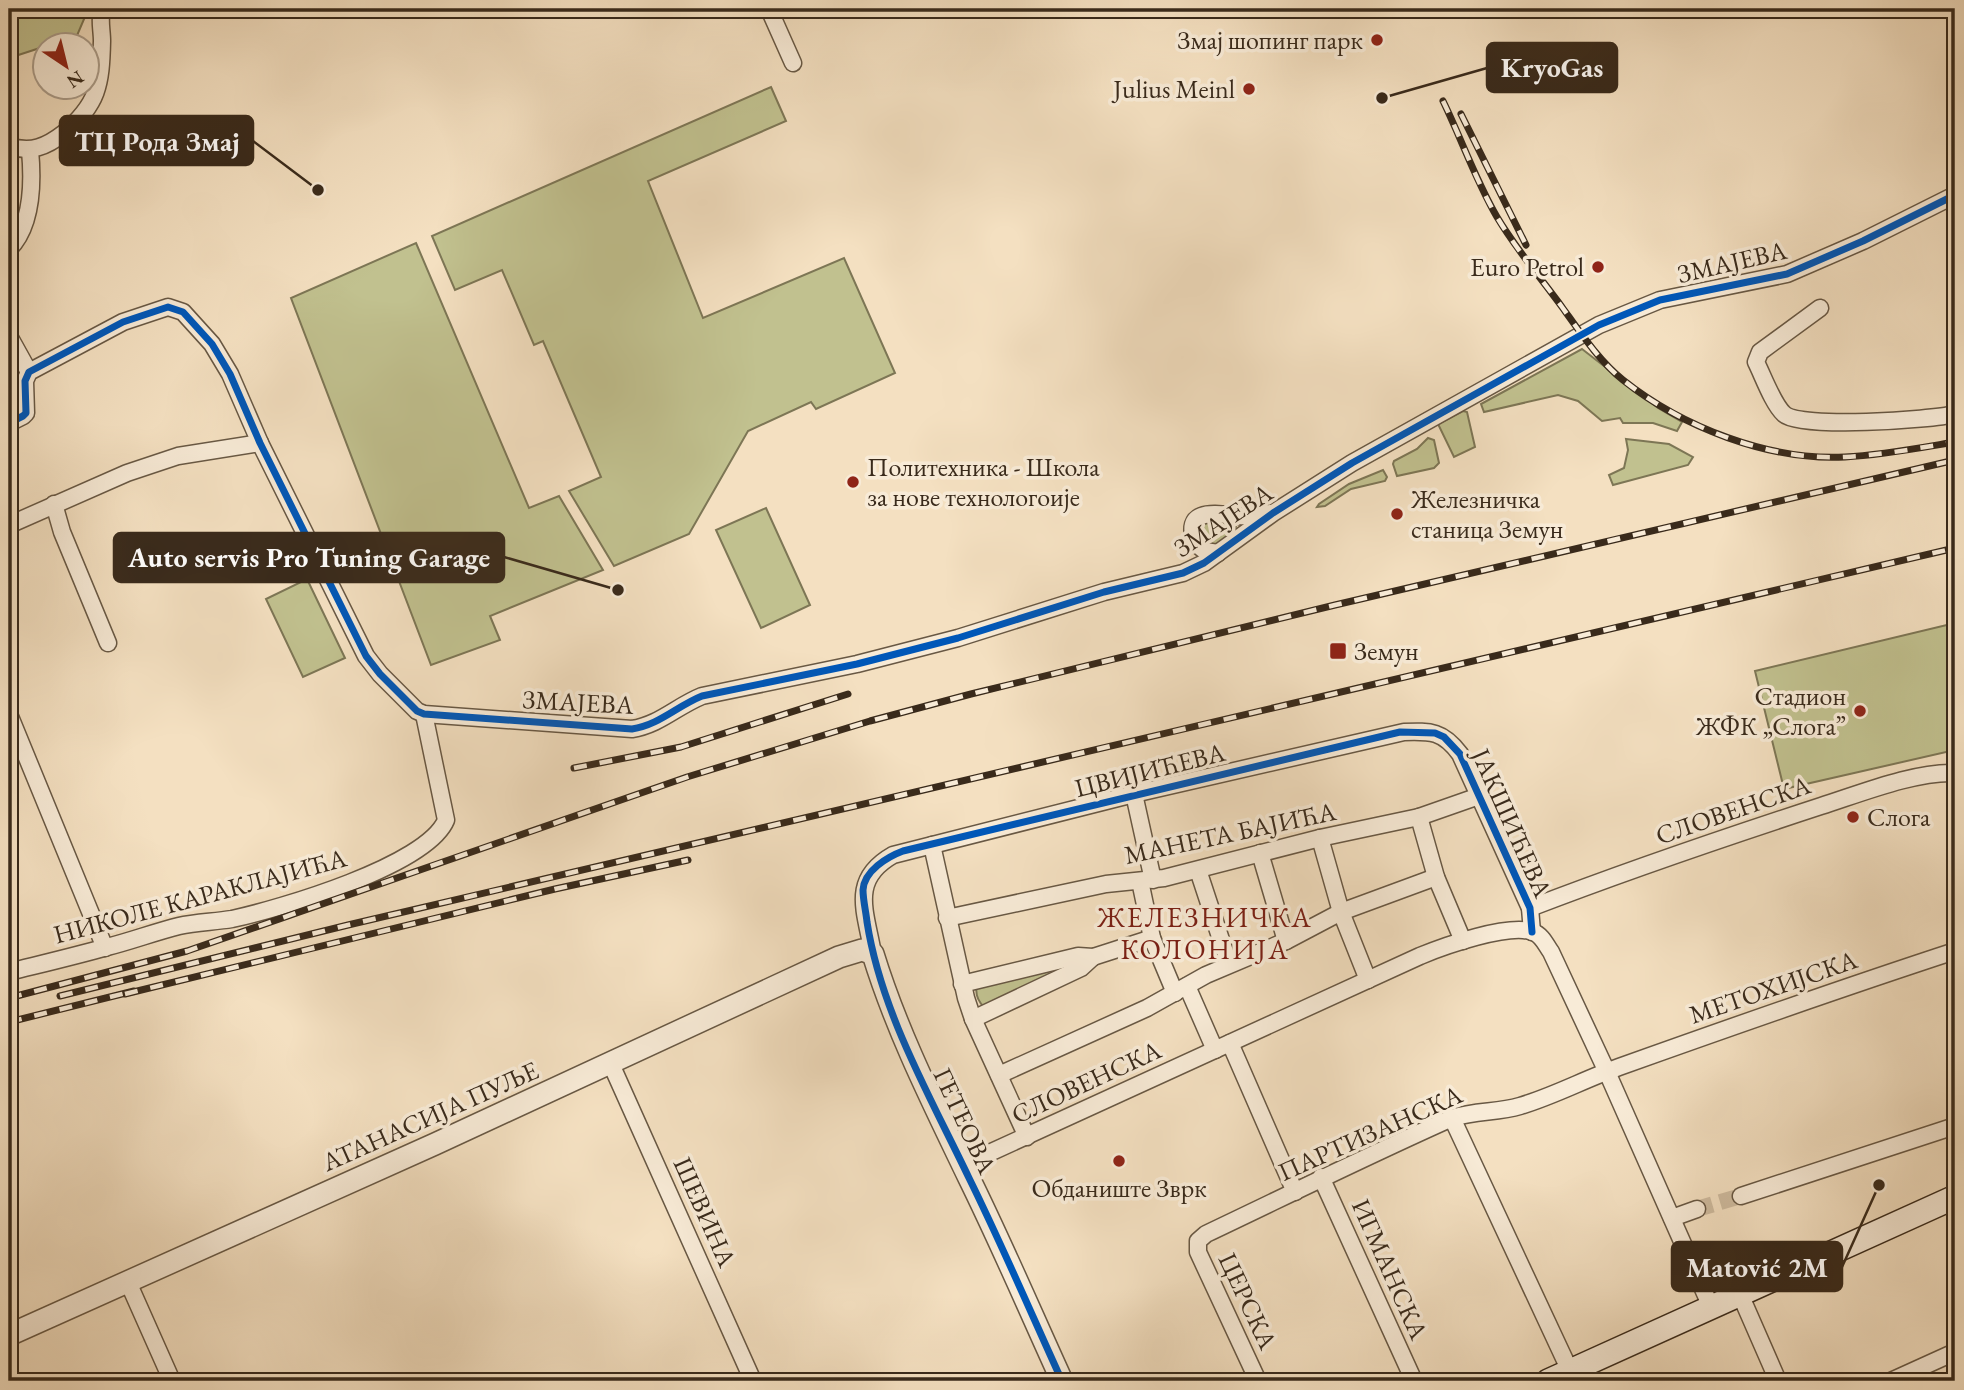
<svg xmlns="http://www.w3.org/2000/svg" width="1964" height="1390" font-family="'EB Garamond',serif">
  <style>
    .green { fill: #c1c18f; stroke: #7d7655; stroke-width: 2 }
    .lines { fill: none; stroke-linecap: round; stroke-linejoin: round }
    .minor-tunnel { stroke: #cfbca0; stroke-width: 16; stroke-dasharray: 16 8; stroke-linecap: butt }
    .minor-casing { stroke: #685844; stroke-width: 19 }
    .tertiary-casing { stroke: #685844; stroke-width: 24 }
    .secondary-casing { stroke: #392a1b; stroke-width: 26 }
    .minor { stroke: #f8ebd7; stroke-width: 16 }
    .tertiary { stroke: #f8ebd7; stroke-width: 21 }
    .secondary { stroke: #f8ebd7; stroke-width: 23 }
    .rail-casing { stroke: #392a1b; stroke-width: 7 }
    .rail { stroke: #f8ebd7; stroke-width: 4.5; stroke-dasharray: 13; stroke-linecap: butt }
    .cycleway-casing { stroke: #f8ebd7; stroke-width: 11 }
    .cycleway { stroke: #0057b8; stroke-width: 7 }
    .poi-dot { fill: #8f2418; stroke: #f8ebd7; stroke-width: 2.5 }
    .labels { text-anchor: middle; stroke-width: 7; stroke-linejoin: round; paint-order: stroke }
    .poi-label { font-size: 26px; fill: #392a1b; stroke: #f8ebd7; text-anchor: end }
    .street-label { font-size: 26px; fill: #392a1b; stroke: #f8ebd7 }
    .neighbourhood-label { font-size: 28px; letter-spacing: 2px; fill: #7a1f14; stroke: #f8ebd7 }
    .leader { fill: none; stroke: #392a1b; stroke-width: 2.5 }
    .callout-dot { fill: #392a1b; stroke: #f8ebd7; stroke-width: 2.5 }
    .callout { fill: #392a1b; stroke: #392a1b; stroke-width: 2.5 }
    .callout-label { font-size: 28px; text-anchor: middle; font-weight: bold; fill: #fff }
  </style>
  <rect width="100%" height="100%" fill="#f4e0c1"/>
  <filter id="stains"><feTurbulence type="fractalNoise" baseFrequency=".00286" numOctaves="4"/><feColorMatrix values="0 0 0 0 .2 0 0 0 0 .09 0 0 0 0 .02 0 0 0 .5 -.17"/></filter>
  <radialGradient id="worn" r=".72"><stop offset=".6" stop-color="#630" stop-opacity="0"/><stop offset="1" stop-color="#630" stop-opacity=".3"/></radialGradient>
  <g class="green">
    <polygon points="9,9 87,9 87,12 76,38 46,46 9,58"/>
    <polygon points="771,87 786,121 648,181 703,318 844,258 895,373 816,409 811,402 748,431 689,534 614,566 569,491 601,477 543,341 534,345 502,270 455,290 432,236"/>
    <polygon points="416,243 529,508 559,496 603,570 490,616 500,640 431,665 291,298"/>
    <polygon points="1582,349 1658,408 1682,422 1677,431 1653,423 1623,423 1620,418 1602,421 1578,401 1558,395 1484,412 1481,404"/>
    <polygon points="1463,411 1467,412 1475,447 1454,457 1438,424"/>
    <polygon points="1428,438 1434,440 1439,463 1434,468 1397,476 1393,464 1394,461 1417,449"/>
    <polygon points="1626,439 1669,444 1693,457 1688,465 1613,485 1609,475 1624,468 1628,450"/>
    <polygon points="1383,470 1387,477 1385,481 1351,489 1325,506 1317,507 1319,504 1349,484"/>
    <polygon points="766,508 810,605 761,628 716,530"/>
    <polygon points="1233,520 1236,526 1233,537 1216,549 1204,547 1198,527 1202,521"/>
    <polygon points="307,579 345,658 303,677 266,599"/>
    <polygon points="1955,623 1955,750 1784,789 1755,671"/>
    <path d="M 1074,962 L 984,1007 C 978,1001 975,993 977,985 Z"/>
  </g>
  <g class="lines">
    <polyline class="minor-tunnel" points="1697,1209 1741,1196"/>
    <g class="minor-casing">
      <g id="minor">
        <polyline points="769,9 793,63"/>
        <path d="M 9,146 C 31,153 46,147 64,133 C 98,104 101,85 102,41 C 102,30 99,20 102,9"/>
        <path d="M 9,249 C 33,225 33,182 30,150"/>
        <path d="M 1820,308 L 1760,352 L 1756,362 C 1763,376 1773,404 1784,414 C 1800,429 1931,420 1955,414"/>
        <polyline points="9,336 29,372"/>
        <path d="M 9,423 L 23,416 L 26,413 L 25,381 L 29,372 L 123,322 L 168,307 L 183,312 L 212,344 L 230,374 L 260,443 L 366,656 L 380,674 L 417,711 L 424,714 L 632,729 C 659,725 677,706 702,696 L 857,664 L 958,638 L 1104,592 L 1183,573 L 1204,563 L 1273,513 L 1352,463 L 1599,325 L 1660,300 L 1787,274 L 1863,241 L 1955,195"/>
        <polyline points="54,504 62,532 108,643"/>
        <polyline points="9,525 127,473 178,456 260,443"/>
        <path d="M 1218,553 L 1205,551 L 1195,543 C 1183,507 1216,514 1237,516 C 1249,517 1259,516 1270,513"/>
        <polyline points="9,714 105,948"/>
        <polyline points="1134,794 1153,880"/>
        <polyline points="1419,817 1436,877 1463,941"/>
        <polyline points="1320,838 1341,912 1368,980"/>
        <polyline points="932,845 966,998 973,1019 1027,1137"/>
        <polyline points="1260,853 1286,941"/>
        <polyline points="1198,870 1229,964"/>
        <polyline points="1140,881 1152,938 1175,993"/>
        <path d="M 1530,908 C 1626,871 1723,838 1821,806 C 1859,794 1916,771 1955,773"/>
        <polyline points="947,918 1106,884 1164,878 1320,838 1419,817 1479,796"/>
        <path d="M 873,954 C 866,912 849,880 893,855 L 1134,794 L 1404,732 C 1431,731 1443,731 1460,754 L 1530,908 L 1532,932"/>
        <path d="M 9,972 C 41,964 75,956 107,947 C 131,941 155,932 179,926 C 196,922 214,922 232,919 C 278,909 427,866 446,820 L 424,714"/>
        <polyline points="962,984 1078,956 1093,957 1152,938"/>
        <polyline points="1187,986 1215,1050"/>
        <polyline points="973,1019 1081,968 1093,957"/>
        <polyline points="1230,1043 1295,1192"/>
        <polyline points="611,1064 753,1381"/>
        <polyline points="999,1075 1147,1008 1206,975 1286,941 1341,912 1436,877"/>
        <polyline points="1452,1118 1570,1371"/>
        <path d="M 963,1165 L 1420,956 C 1444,946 1509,923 1533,932 C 1542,935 1546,945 1551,952 L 1607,1072 L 1711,1307"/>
        <polyline points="1321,1177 1414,1381"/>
        <polyline points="1741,1196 1955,1126"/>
        <polyline points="1672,1218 1697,1209"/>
        <polyline points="128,1282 172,1381"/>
        <polyline points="1740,1294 1778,1381"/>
        <path d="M 1258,1381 L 1198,1252 L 1198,1241 L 1206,1234 C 1288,1195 1369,1155 1452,1118 C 1477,1110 1497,1113 1520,1106 C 1554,1096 1585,1079 1619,1067 C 1731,1027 1842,988 1955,951"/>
        <polyline points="1891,1381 1955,1352"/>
      </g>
    </g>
    <g class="tertiary-casing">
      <path id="tertiary" d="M 9,1335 L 435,1144 L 839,957 L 862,950 L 873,954 C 897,1032 934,1105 969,1178 C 1002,1245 1031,1313 1062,1381"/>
    </g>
    <g class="secondary-casing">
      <polyline id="secondary" points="1548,1381 1955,1197"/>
    </g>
    <use href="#minor" class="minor"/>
    <use href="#tertiary" class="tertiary"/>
    <use href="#secondary" class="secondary"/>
    <g class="rail-casing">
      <g id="rail">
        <path d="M 1443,101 C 1461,138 1476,181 1497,217 C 1516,249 1540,277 1562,307 C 1580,332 1599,361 1623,380 C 1682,427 1769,461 1845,457 C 1882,455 1919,448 1955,442"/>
        <polyline points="1461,114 1526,245"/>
        <polyline points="574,768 681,747 848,694"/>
        <polyline points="125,994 555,889 688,860"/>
        <polyline points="60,996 348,925 1955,548"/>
        <polyline points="9,998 187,951 687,777 870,721 971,694 1335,605 1955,460"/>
        <polyline points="9,1022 134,991"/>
      </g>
    </g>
    <use href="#rail" class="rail"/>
    <g class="cycleway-casing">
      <g id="cycleway">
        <path d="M 9,423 L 23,416 L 26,413 L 25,381 L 29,372 L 123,322 L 168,307 L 183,312 L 212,344 L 230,374 L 260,443 L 366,656 L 380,674 L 417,711 L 424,714 L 632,729 C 659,725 677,706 702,696 L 857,664 L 958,638 L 1104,592 L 1183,573 L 1204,563 L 1273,513 L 1352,463 L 1599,325 L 1660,300 L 1787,274 L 1863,241 L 1955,195"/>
        <path d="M 1062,1381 C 1031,1313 1002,1245 969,1178 C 930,1096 881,1012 867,922 C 866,912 863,900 863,890 C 864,871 887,857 903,851 L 1400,732 L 1435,733 L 1444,737 L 1460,754 L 1530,908 L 1532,932"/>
      </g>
    </g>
    <use href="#cycleway" class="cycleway"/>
  </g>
  <g class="poi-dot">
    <circle cx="1377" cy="40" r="7"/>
    <circle cx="1249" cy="89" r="7"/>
    <circle cx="1598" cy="267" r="7"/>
    <circle cx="853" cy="482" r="7"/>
    <circle cx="1397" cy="514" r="7"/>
    <rect x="1329" y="642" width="18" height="18" rx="3.5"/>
    <circle cx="1860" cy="711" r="7"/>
    <circle cx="1853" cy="817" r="7"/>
    <circle cx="1119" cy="1161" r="7"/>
  </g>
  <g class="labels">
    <g class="poi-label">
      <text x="1363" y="49">Змај шопинг парк</text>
      <text x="1235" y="98">Julius Meinl</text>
      <text x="1584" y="276">Euro Petrol</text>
      <text x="867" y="476" text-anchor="start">Политехника - Школа<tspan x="867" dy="30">за нове технологоије</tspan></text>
      <text x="1411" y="508" text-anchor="start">Железничка<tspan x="1411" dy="30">станица Земун</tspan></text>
      <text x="1354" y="660" text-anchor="start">Земун</text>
      <text x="1846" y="705">Стадион<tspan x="1846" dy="30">ЖФК „Слога”</tspan></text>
      <text x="1867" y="826" text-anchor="start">Слога</text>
      <text x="1119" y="1197" text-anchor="middle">Обданиште Зврк</text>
    </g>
    <g class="street-label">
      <text transform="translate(1732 262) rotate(-13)" y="9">ЗМАЈЕВА</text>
      <text transform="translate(1223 520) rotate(-33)" y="9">ЗМАЈЕВА</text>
      <text transform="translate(578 702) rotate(3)" y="9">ЗМАЈЕВА</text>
      <text transform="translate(1150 770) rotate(-14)" y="9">ЦВИЈИЋЕВА</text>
      <text transform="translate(1733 810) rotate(-19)" y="9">СЛОВЕНСКА</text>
      <text transform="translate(1512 823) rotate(66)" y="9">ЈАКШИЋЕВА</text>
      <text transform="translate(1230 833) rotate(-12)" y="9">МАНЕТА БАЈИЋА</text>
      <text transform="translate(200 896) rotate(-15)" y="9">НИКОЛЕ КАРАКЛАЈИЋА</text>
      <text transform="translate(1773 987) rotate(-19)" y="9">МЕТОХИЈСКА</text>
      <text transform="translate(1086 1082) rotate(-25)" y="9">СЛОВЕНСКА</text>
      <text transform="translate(430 1116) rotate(-24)" y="9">АТАНАСИЈА ПУЉЕ</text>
      <text transform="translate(965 1121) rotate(65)" y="9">ГЕТЕОВА</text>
      <text transform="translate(1370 1133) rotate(-24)" y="9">ПАРТИЗАНСКА</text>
      <text transform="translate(705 1212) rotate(66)" y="9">ШЕВИНА</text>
      <text transform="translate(1390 1269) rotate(66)" y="9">ИГМАНСКА</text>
      <text transform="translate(1248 1301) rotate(65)" y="9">ЦЕРСКА</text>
    </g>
    <g class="neighbourhood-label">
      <text x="1205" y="927">ЖЕЛЕЗНИЧКА<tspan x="1205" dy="32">КОЛОНИЈА</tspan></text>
    </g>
  </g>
  <path class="leader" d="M1382 98L1487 68M318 190L253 141M618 590L504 557M1879 1185L1842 1267"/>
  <g class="callout-dot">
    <circle cx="1382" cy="98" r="7"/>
    <circle cx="318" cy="190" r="7"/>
    <circle cx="618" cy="590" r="7"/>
    <circle cx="1879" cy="1185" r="7"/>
  </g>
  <g class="callout">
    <rect x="1487" y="43" width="130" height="49" rx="7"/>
    <rect x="60" y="116" width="193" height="49" rx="7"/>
    <rect x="114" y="533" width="390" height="49" rx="7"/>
    <rect x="1672" y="1242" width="170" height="49" rx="7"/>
  </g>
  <g class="callout-label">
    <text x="1552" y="77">KryoGas</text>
    <text x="157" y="151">ТЦ Рода Змај</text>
    <text x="309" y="567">Auto servis Pro Tuning Garage</text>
    <text x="1757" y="1277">Matović 2M</text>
  </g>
  <rect width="1964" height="1390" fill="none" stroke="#f4e0c1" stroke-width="35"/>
  <rect x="10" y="10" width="1943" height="1369" fill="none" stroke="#392a1b" stroke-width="3.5"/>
  <rect x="18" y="18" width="1929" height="1355" fill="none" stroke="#392a1b" stroke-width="2"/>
  <g transform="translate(66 66) rotate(145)"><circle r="33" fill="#f8ebd7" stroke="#ac9e8c" stroke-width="2"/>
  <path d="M0-5L12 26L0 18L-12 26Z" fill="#8f2418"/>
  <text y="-10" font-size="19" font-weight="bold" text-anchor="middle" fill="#392a1b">N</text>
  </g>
  <rect width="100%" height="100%" filter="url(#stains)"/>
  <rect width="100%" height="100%" fill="url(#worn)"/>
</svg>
